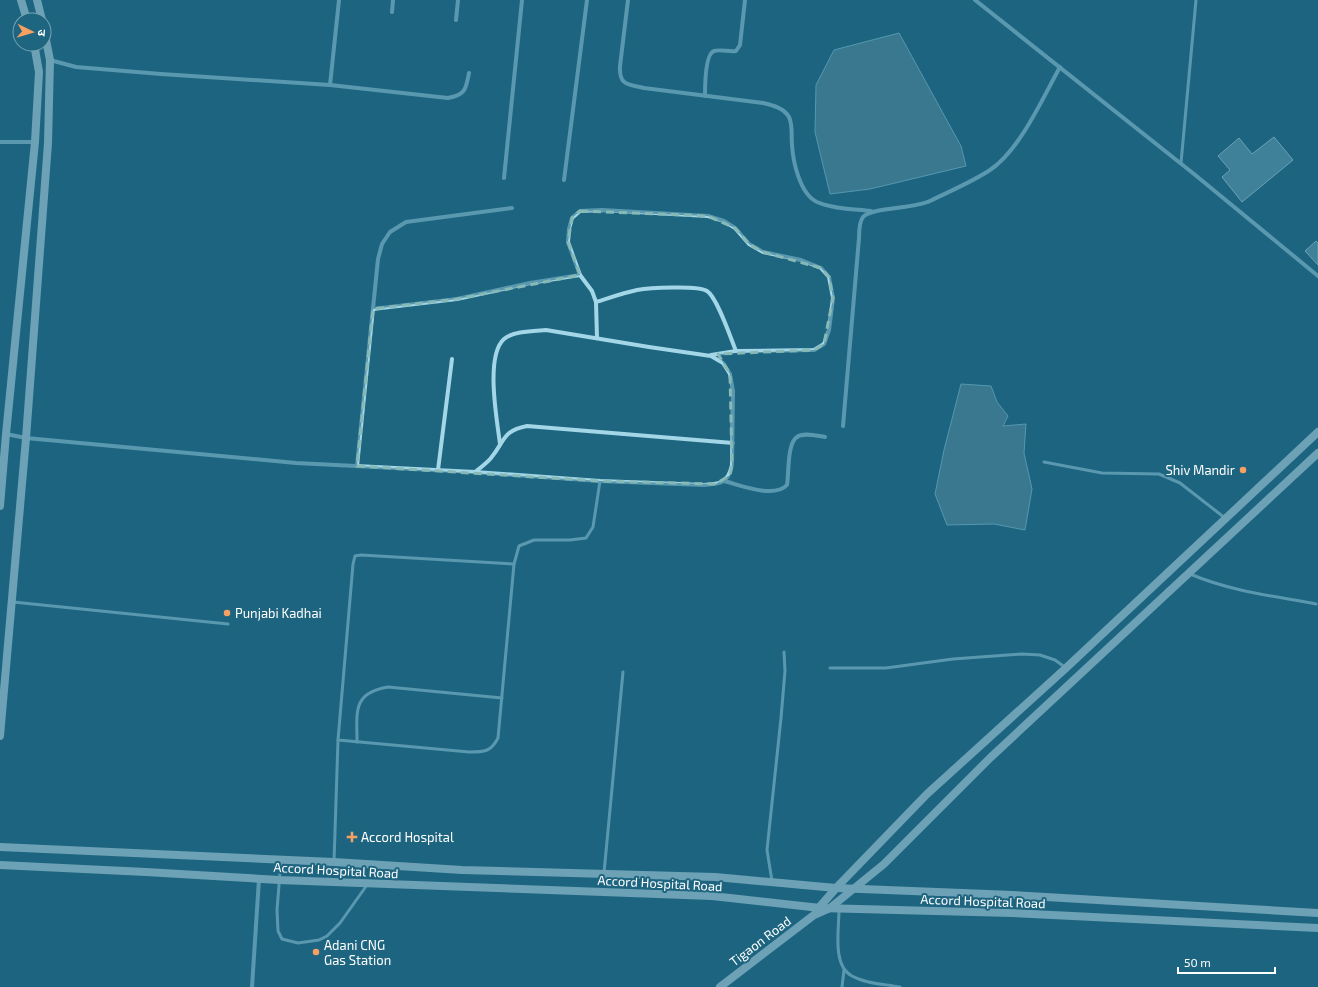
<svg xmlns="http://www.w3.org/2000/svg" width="1318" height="987" font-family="'Exo 2','Noto Sans Devanagari',sans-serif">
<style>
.water{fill:#5d91a3;stroke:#96d6ea}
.building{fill:#69a4b8;stroke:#c7eaf6}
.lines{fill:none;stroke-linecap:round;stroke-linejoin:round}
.lane{stroke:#a3d7e8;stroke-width:3}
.street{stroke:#a3d7e8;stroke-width:4}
.secondary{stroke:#ceebf6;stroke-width:8}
.marked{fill:none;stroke:#87bab6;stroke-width:3;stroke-dasharray:8 5;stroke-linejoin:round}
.poi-dot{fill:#f7a062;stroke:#1e6580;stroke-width:1.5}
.labels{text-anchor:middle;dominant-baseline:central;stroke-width:4;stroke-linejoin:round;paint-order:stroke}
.poi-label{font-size:13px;fill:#fff;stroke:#1e6580;text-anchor:start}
.street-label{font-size:13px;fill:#fff;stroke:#1e6580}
</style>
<rect width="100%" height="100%" fill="#1e6580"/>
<g class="water">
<path d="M 899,33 L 961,146 L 966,166 L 870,189 L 830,194 L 815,132 L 816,85 L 834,50 Z"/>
<path d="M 961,384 L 991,386 L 997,402 L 1008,416 L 1003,426 L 1026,424 L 1024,453 L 1032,489 L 1025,530 L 994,524 L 947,525 L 935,494 L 944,450 Z"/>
</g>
<g class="building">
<path d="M 1274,137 L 1293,160 L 1242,202 L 1222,177 L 1230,170 L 1218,156 L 1239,138 L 1252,154 Z"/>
<path d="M 1316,241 L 1318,243 L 1318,265 L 1305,251 Z"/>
</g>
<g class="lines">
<g class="lane">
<path d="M 1181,163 L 1196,0"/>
<path d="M 1044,462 L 1102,473 L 1159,474 L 1180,483 L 1225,518"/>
<path d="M 1190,574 C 1230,591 1273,596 1316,604"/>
<path d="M 13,602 L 228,624"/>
<path d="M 830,668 L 886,668 L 953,659 L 1022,654 L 1040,655 L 1055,660 L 1066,668"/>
<path d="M 338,740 L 469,752 C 484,752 491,752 498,738 L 514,564 L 519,546 L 534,540 L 570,540 L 586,538 L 593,527 L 600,481"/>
<path d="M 357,742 C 357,712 352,693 388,687 L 502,698"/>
<path d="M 281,860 L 277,910 L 278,931 L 282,939 L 298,943 L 319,940 L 327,936 L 340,923 L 367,885"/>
<path d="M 334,862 L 338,740 L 353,564 L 355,556 L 361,555 L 514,564"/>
<path d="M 604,873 L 623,672"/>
<path d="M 772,881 L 767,850 L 781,718 L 785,671 L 784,652"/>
<path d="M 839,910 C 839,929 832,966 852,976 C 866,984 885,984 900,987"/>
<path d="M 842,987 L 844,970"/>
</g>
<g class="street">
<path d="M 628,0 L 620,66 C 619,86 628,84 644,88 L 763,103 C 772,105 784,108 789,117 C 793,125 791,136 792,145 C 793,162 800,194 817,202 C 833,209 854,209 871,211"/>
<path d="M 975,0 L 1194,174 L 1318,276"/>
<path d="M 392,12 L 393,0"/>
<path d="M 456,20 L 458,0"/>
<path d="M 50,60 L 76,67 L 161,74 L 330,85 L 448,98 C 466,95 466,88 469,73"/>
<path d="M 330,85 L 339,0"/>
<path d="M 705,96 C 705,87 705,54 714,51 C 720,49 729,52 736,51 L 740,45 L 745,0"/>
<path d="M 0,142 L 35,142"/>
<path d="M 504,178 L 522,0"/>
<path d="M 564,180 L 587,0"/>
<path d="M 596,302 C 609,298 623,293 637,290 C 648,288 698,285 707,291 C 717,297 731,339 736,351"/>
<path d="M 373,309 L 457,299 L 530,283 L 580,275"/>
<path d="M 597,338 L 596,302 L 592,291 L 580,275 L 568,242 L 569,229 L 572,218 L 580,211 L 602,210 L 708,216 L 724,221 L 735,228 L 749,244 L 763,252 L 801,260 L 821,268 L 829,277 L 833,298 L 829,330 L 824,344 L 814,350 L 736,351 L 711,355"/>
<path d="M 843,426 L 859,238 C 859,232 859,222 863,217 C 872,207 914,209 930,201 C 950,191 972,182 990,170 C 1020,150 1042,99 1060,67"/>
<path d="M 6,434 L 26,438 L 296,463 L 475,472 C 480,468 487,463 491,458 C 505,441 502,431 527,426 L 733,443"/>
<path d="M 357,466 L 378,259 L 382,244 L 390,232 L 406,222 L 512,208"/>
<path d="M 438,470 L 452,359"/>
<path d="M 475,472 L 600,481 L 704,485 C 721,484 728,483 732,465 L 733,391 L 730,374 L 723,363 L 711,356 L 649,347 L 546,330 C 534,331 513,331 504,339 C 485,356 497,420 500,444"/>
<path d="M 724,481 C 740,485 774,499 787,485 C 789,474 787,443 797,437 C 804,432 817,436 825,437"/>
<path d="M 252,987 L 259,879"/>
</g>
<g class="secondary">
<path d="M 21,0 L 27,20"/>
<path d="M 37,0 L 42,20"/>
<path d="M 0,506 L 6,434 L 35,142 L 39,72 L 34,44"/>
<path d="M 0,736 L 26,438 L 48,143 L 50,60 L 44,30"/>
<path d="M 0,847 L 334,862 L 462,870 L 715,877 L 836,888 L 1013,895 L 1318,913"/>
<path d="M 0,865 L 146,872 L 279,880 L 712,896 L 820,908 L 1012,913 L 1318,928"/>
<path d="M 816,911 L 837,887 L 927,794 L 1066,668 L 1318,432"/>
<path d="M 720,987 L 814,915 L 830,908 L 884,864 L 990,758 L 1318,453"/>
</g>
</g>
<path d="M0 0H1318V987H0ZM 580,211 L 708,216 L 735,228 L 749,244 L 763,252 L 821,268 L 829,277 L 833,298 L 824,344 L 814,350 L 718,354 L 730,374 L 732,465 L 730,475 L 716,484 L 600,481 L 357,466 L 373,309 L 457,299 L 580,275 L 568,242 L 572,218 Z" fill="#1e6580" fill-opacity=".55" fill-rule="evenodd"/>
<path class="marked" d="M 580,211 L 708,216 L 735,228 L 749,244 L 763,252 L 821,268 L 829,277 L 833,298 L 824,344 L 814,350 L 718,354 L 730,374 L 732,465 L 730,475 L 716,484 L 600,481 L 357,466 L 373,309 L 457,299 L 580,275 L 568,242 L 572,218 Z"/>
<g class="poi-dot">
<circle cx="1243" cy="470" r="4"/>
<circle cx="227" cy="613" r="4"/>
<path d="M350 831h4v4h4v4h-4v4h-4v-4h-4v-4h4z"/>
<circle cx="316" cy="952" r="4"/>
</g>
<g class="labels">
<g class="poi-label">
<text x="1235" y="470" text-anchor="end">Shiv Mandir</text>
<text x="235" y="613">Punjabi Kadhai</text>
<text x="361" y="837">Accord Hospital</text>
<text x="324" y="945">Adani CNG<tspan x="324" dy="15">Gas Station</tspan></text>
</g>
<g class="street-label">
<text transform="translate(336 870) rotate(3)">Accord Hospital Road</text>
<text transform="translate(660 883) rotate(3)">Accord Hospital Road</text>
<text transform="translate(983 901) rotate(2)">Accord Hospital Road</text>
<text transform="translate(760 941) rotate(-37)">Tigaon Road</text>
</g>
</g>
<g transform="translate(32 32) rotate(95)"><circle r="19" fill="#1e6580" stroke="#78a3b3"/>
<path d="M0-3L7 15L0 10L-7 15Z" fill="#f7a062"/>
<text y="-6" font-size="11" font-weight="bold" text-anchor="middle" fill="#ffffff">उ</text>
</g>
<path d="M1178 967v6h97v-6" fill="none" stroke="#ffffff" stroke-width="2"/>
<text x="1184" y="967" font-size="12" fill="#ffffff" stroke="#1e6580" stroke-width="3" paint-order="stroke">50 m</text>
</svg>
